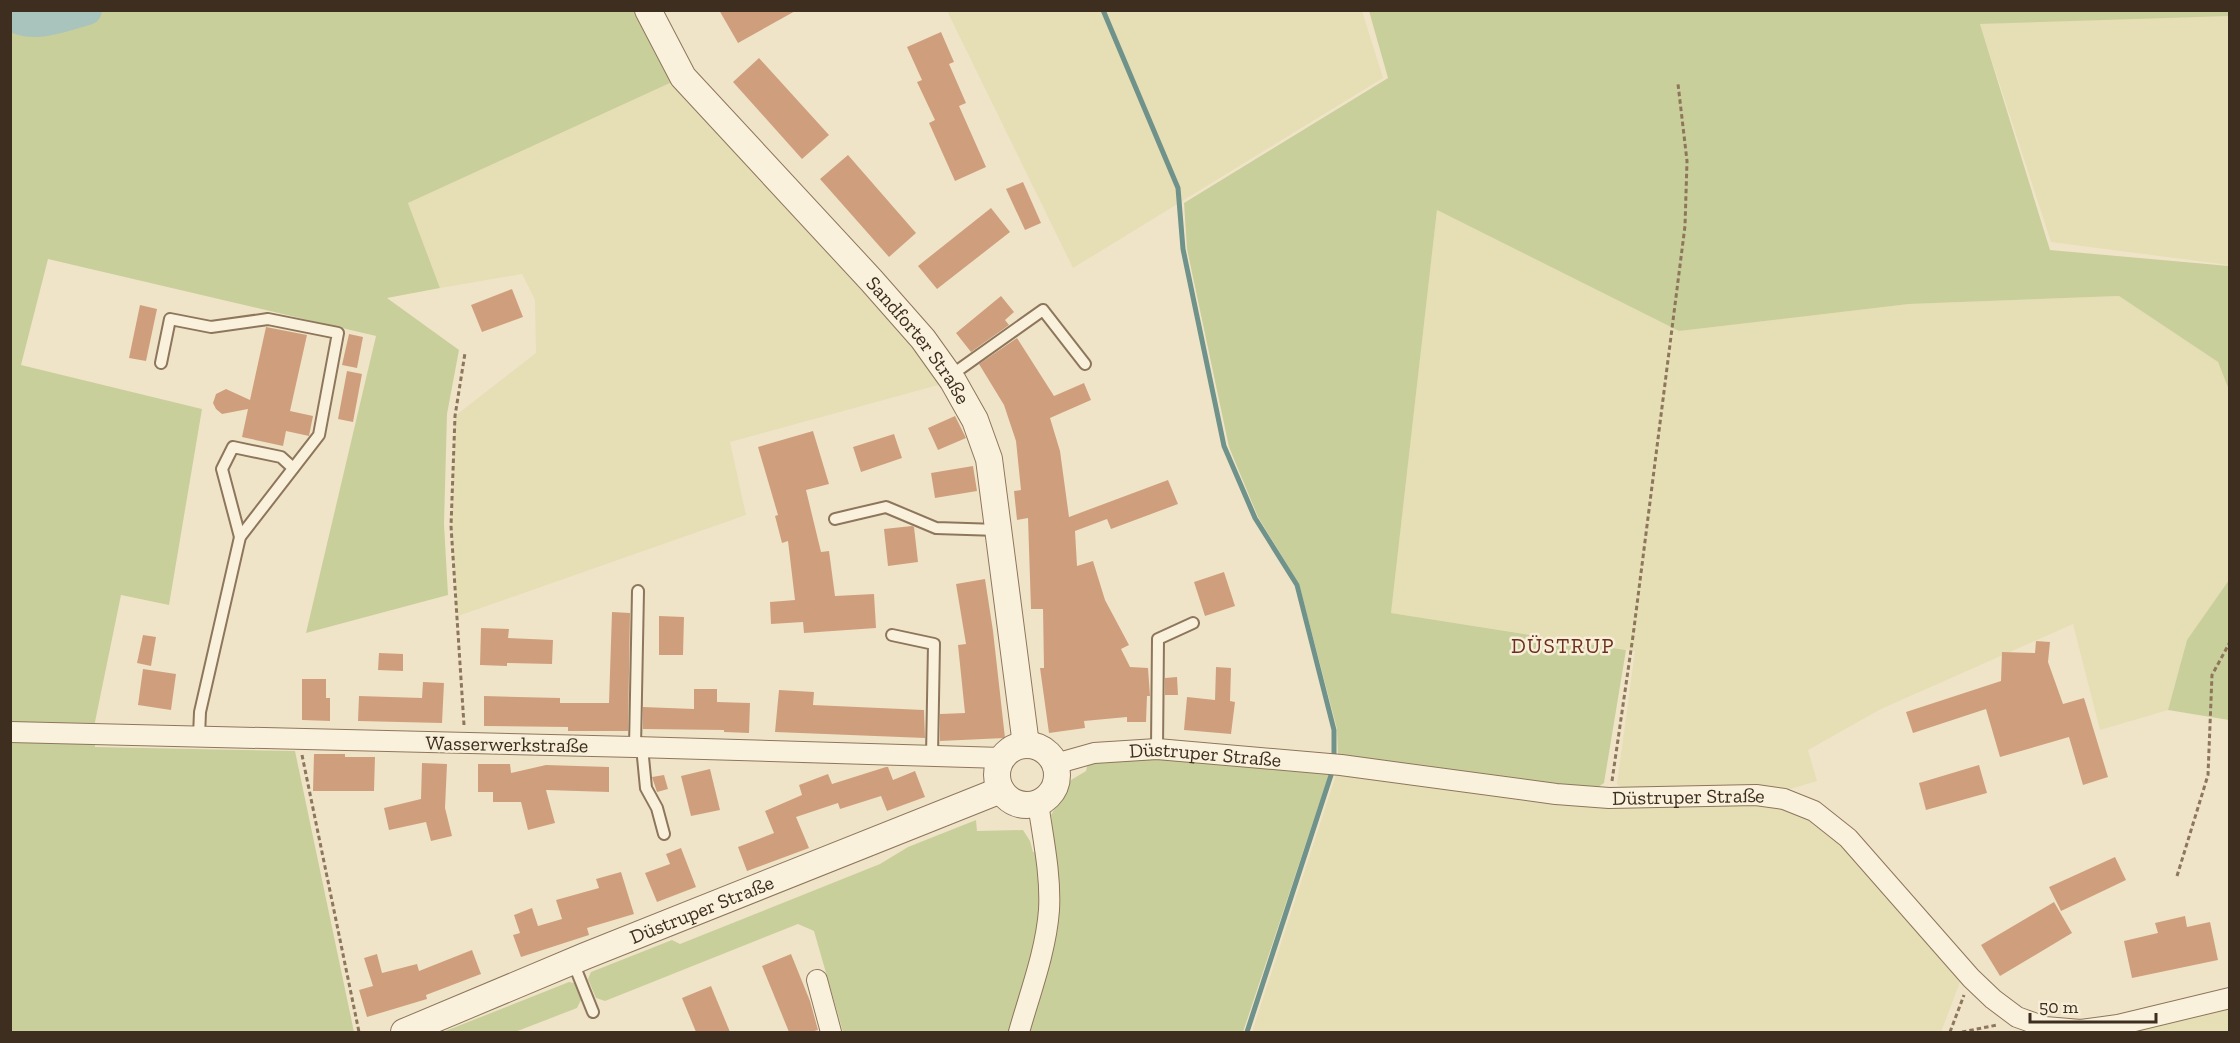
<svg xmlns="http://www.w3.org/2000/svg" width="2240" height="1043" font-family="'Zilla Slab',serif">
<style>
.farmland{fill:#e6deb5}
.green{fill:#c9cf9b}
.lines{fill:none;stroke-linecap:round;stroke-linejoin:round}
.stream{stroke:#6f938a;stroke-width:5}
.river{stroke:#a9c4bc;stroke-width:30}
.building{fill:#cf9f7d}
.service-casing{stroke:#8d765c;stroke-width:14}
.minor-casing{stroke:#8d765c;stroke-width:22}
.tertiary-casing{stroke:#8d765c;stroke-width:28}
.path{stroke:#8d765c;stroke-width:3;stroke-dasharray:4.5 3;stroke-linecap:butt}
.service{stroke:#faf1dc;stroke-width:10}
.minor{stroke:#faf1dc;stroke-width:20}
.tertiary{stroke:#faf1dc;stroke-width:26}
.labels{text-anchor:middle;dominant-baseline:central;stroke-width:5;stroke-linejoin:round;paint-order:stroke}
.street-label{font-size:20px;fill:#3d2e20;stroke:#f7eed8}
.neighbourhood-label{font-size:21px;letter-spacing:1.5px;fill:#6b2e1e;stroke:#f7eed8}
</style>
<rect width="100%" height="100%" fill="#f0e4c8"/>
<g class="farmland">
<path d="M 947,11 L 1362,11 L 1383,78 L 1073,268 Z"/>
<path d="M 2229,12 L 2229,265 L 2051,242 L 1980,24 Z"/>
<path d="M 683,77 L 953,381 L 730,442 L 746,515 L 458,616 L 451,526 L 455,416 L 536,353 L 535,300 L 522,274 L 440,288 L 408,203 Z"/>
<path d="M 1437,210 L 1679,331 L 1909,304 L 2119,296 L 2218,362 L 2229,390 L 2229,580 L 2187,640 L 2168,710 L 2100,730 L 2073,624 L 1881,709 L 1808,750 L 1817,781 L 1783,791 L 1624,789 L 1617,784 L 1635,651 L 1391,613 Z"/>
<path d="M 1336,775 L 1554,801 L 1753,803 L 1782,808 L 1809,820 L 1841,844 L 1960,982 L 1941,1032 L 1252,1032 Z"/>
<path d="M 2229,1007 L 2229,1032 L 2122,1032 Z"/>
</g>
<g class="green">
<path d="M 10,11 L 648,11 L 683,77 L 408,203 L 440,288 L 387,298 L 459,350 L 447,414 L 444,524 L 448,595 L 306,633 L 376,336 L 48,259 L 21,365 L 202,409 L 169,605 L 121,595 L 95,722 L 95,747 L 295,751 L 354,1032 L 11,1032 Z"/>
<path d="M 1369,11 L 2229,11 L 2229,16 L 1980,24 L 2050,250 L 2229,266 L 2229,390 L 2218,362 L 2119,296 L 1909,304 L 1679,331 L 1437,210 L 1391,613 L 1626,650 L 1604,783 L 1597,788 L 1557,785 L 1338,758 L 1337,729 L 1299,584 L 1258,517 L 1229,447 L 1187,249 L 1184,203 L 1388,78 Z"/>
<path d="M 2229,580 L 2229,720 L 2168,710 L 2187,640 Z"/>
<path d="M 1158,757 L 1329,774 L 1243,1032 L 843,1032 L 814,931 L 798,924 L 605,1001 L 596,998 L 588,979 L 591,972 L 672,940 L 680,944 L 880,864 L 908,847 L 976,820 L 977,831 L 1023,830 L 1030,841 L 1033,852 L 1056,857 L 1051,815 L 1071,780 L 1086,771 L 1088,762 Z"/>
<path d="M 569,982 L 574,983 L 581,1000 L 577,1008 L 515,1032 L 443,1032 Z"/>
</g>
<g class="lines">
<g class="stream">
<path d="M 1103,10 L 1178,188 L 1183,249 L 1224,446 L 1255,518 L 1297,585 L 1334,730 L 1334,760"/>
<path d="M 1247,1032 L 1333,769"/>
</g>
<path class="river" d="M 10,15 C 32,30 63,17 87,10"/>
</g>
<g class="building">
<path d="M 719,10 L 797,10 L 738,43 Z"/>
<path d="M 941,32 L 954,62 L 949,64 L 966,103 L 959,106 L 986,167 L 955,181 L 929,123 L 935,120 L 917,82 L 922,80 L 907,47 Z"/>
<path d="M 759,58 L 829,135 L 802,159 L 733,82 Z"/>
<path d="M 848,155 L 916,233 L 889,257 L 820,179 Z"/>
<path d="M 1023,182 L 1041,223 L 1025,230 L 1006,189 Z"/>
<path d="M 991,208 L 1010,232 L 937,289 L 918,266 Z"/>
<path d="M 512,289 L 523,317 L 482,332 L 471,305 Z"/>
<path d="M 1001,296 L 1014,312 L 1005,320 L 1009,325 L 971,352 L 956,333 Z"/>
<path d="M 140,305 L 157,309 L 146,361 L 129,358 Z"/>
<path d="M 266,327 L 307,335 L 290,411 L 313,416 L 309,436 L 286,431 L 283,446 L 242,437 L 248,409 L 222,414 L 216,409 L 213,403 L 216,394 L 226,389 L 250,400 Z"/>
<path d="M 349,334 L 363,337 L 357,368 L 342,365 Z"/>
<path d="M 1017,338 L 1054,396 L 1084,383 L 1091,400 L 1050,418 L 1060,451 L 1069,517 L 1168,480 L 1178,504 L 1111,529 L 1107,519 L 1075,531 L 1077,566 L 1093,561 L 1105,600 L 1129,645 L 1121,649 L 1130,667 L 1148,668 L 1150,696 L 1147,696 L 1146,722 L 1127,722 L 1127,717 L 1084,721 L 1085,728 L 1049,733 L 1040,668 L 1044,668 L 1043,609 L 1031,609 L 1028,518 L 1017,520 L 1014,491 L 1021,490 L 1016,441 L 1004,405 L 979,364 Z"/>
<path d="M 347,371 L 362,374 L 353,422 L 338,419 Z"/>
<path d="M 955,416 L 966,438 L 938,450 L 928,428 Z"/>
<path d="M 813,431 L 829,484 L 806,490 L 821,552 L 829,551 L 835,596 L 874,594 L 876,628 L 804,633 L 803,622 L 771,624 L 770,602 L 795,600 L 788,541 L 782,543 L 775,516 L 778,515 L 758,447 Z"/>
<path d="M 894,434 L 902,458 L 861,472 L 853,447 Z"/>
<path d="M 973,466 L 977,491 L 935,498 L 931,473 Z"/>
<path d="M 912,526 L 914,527 L 918,562 L 888,566 L 884,529 Z"/>
<path d="M 1224,572 L 1235,606 L 1205,616 L 1194,582 Z"/>
<path d="M 985,579 L 993,631 L 1005,738 L 940,741 L 940,714 L 965,713 L 958,645 L 966,644 L 956,584 Z"/>
<path d="M 612,612 L 630,613 L 628,731 L 568,731 L 568,727 L 484,726 L 484,696 L 560,698 L 560,703 L 609,703 Z"/>
<path d="M 659,616 L 684,617 L 683,655 L 659,655 Z"/>
<path d="M 481,628 L 509,629 L 508,638 L 553,640 L 552,664 L 507,663 L 507,666 L 480,665 Z"/>
<path d="M 143,635 L 156,637 L 151,666 L 137,663 Z"/>
<path d="M 2036,641 L 2050,642 L 2048,662 L 2063,704 L 2084,698 L 2108,777 L 2083,785 L 2069,737 L 2000,757 L 1986,709 L 1913,733 L 1906,712 L 2001,681 L 2002,652 L 2035,653 Z"/>
<path d="M 379,653 L 403,654 L 403,671 L 378,670 Z"/>
<path d="M 1216,667 L 1231,668 L 1230,701 L 1235,702 L 1231,734 L 1184,730 L 1187,697 L 1215,700 Z"/>
<path d="M 143,669 L 176,674 L 171,710 L 138,705 Z"/>
<path d="M 1177,677 L 1178,695 L 1165,695 L 1165,678 Z"/>
<path d="M 302,679 L 326,679 L 326,698 L 330,698 L 330,721 L 302,720 Z"/>
<path d="M 423,682 L 444,683 L 442,723 L 358,721 L 359,696 L 422,698 Z"/>
<path d="M 694,689 L 717,689 L 717,702 L 750,703 L 749,733 L 724,732 L 724,730 L 643,729 L 643,707 L 694,709 Z"/>
<path d="M 779,690 L 814,692 L 813,705 L 924,710 L 925,738 L 775,732 Z"/>
<path d="M 314,754 L 345,754 L 345,757 L 375,757 L 374,791 L 313,791 Z"/>
<path d="M 422,763 L 447,764 L 445,808 L 452,836 L 431,841 L 426,822 L 389,830 L 384,808 L 421,799 Z"/>
<path d="M 478,764 L 510,764 L 511,773 L 546,765 L 609,767 L 609,792 L 546,790 L 555,823 L 528,830 L 521,802 L 493,802 L 493,792 L 478,792 Z"/>
<path d="M 1979,765 L 1987,793 L 1926,810 L 1919,783 Z"/>
<path d="M 886,767 L 888,767 L 893,780 L 915,771 L 925,797 L 887,811 L 881,796 L 840,809 L 838,803 L 796,817 L 809,848 L 747,871 L 738,847 L 774,833 L 765,811 L 802,795 L 799,785 L 828,774 L 832,784 Z"/>
<path d="M 710,769 L 720,810 L 691,816 L 681,776 Z"/>
<path d="M 664,775 L 668,789 L 657,792 L 652,777 Z"/>
<path d="M 681,848 L 696,887 L 657,902 L 645,873 L 670,864 L 666,854 Z"/>
<path d="M 2115,857 L 2126,880 L 2061,911 L 2049,887 Z"/>
<path d="M 621,872 L 634,914 L 587,928 L 589,935 L 521,957 L 513,935 L 520,933 L 514,915 L 532,908 L 538,926 L 562,919 L 556,900 L 599,888 L 596,879 Z"/>
<path d="M 2054,902 L 2072,933 L 2000,976 L 1981,945 Z"/>
<path d="M 2185,916 L 2187,927 L 2210,922 L 2218,960 L 2132,978 L 2124,941 L 2158,933 L 2155,923 Z"/>
<path d="M 472,950 L 481,974 L 426,995 L 427,999 L 367,1017 L 359,990 L 373,986 L 364,958 L 377,954 L 382,973 L 417,964 L 419,971 Z"/>
<path d="M 791,954 L 810,1001 L 818,1030 L 811,1032 L 789,1032 L 762,966 Z"/>
<path d="M 711,986 L 730,1032 L 696,1032 L 682,998 Z"/>
</g>
<g class="lines">
<g class="service-casing">
<g id="service">
<path d="M 161,363 L 170,319 L 211,327 L 268,319 L 338,333 L 319,435 L 240,537 L 200,712 L 199,736"/>
<path d="M 950,376 L 1043,310 L 1085,364"/>
<path d="M 835,519 L 886,507 L 936,528 L 998,530"/>
<path d="M 240,537 L 222,469 L 233,447 L 281,457 L 293,468"/>
<path d="M 892,635 L 934,644 L 932,756"/>
<path d="M 635,747 L 638,591"/>
<path d="M 642,747 L 646,788 L 657,808 L 664,834"/>
<path d="M 1157,749 L 1158,639 L 1193,623"/>
<path d="M 573,962 L 593,1012"/>
</g>
</g>
<g class="minor-casing">
<g id="minor">
<path d="M 10,732 L 635,747 L 1002,758"/>
<path id="s1" d="M 1055,764 L 1094,753 L 1157,749 L 1341,765 L 1556,794 L 1609,798 L 1756,795 L 1784,799 L 1814,811 L 1848,838 L 1971,978 L 1993,999 L 2017,1017 L 2045,1027 L 2081,1030 L 2118,1025 L 2230,998"/>
<path d="M 817,980 L 831,1032"/>
<path d="M 1019,1032 C 1030,993 1046,951 1049,910 C 1051,875 1043,838 1038,803"/>
</g>
</g>
<g class="tertiary-casing">
<g id="tertiary">
<path id="s2" d="M 648,10 L 683,77 L 871,280 L 923,339 L 953,381 L 975,420 L 989,459 L 1026,745"/>
<circle cx="1027" cy="775" r="30"/>
<path id="s3" d="M 404,1032 L 585,956 L 1001,790"/>
</g>
</g>
<g class="path">
<path d="M 464,725 L 451,526 L 455,416 L 465,353"/>
<path d="M 302,755 L 359,1032"/>
<path d="M 1612,781 L 1633,636 L 1685,226 L 1687,161 L 1678,84"/>
<path d="M 2177,876 L 2208,775 L 2212,675 L 2230,642"/>
<path d="M 1950,1032 L 1964,995"/>
<path d="M 1962,1032 L 1997,1025"/>
</g>
<use href="#service" class="service"/>
<use href="#minor" class="minor"/>
<use href="#tertiary" class="tertiary"/>
</g>
<g class="labels">
<g class="street-label">
<text stroke="none"><textPath href="#s2" startOffset="429">Sandforter Straße</textPath></text>
<text transform="translate(507 744) rotate(1)">Wasserwerkstraße</text>
<text stroke="none"><textPath href="#s1" startOffset="152">Düstruper Straße</textPath></text>
<text stroke="none"><textPath href="#s1" startOffset="638">Düstruper Straße</textPath></text>
<text stroke="none"><textPath href="#s3" startOffset="322">Düstruper Straße</textPath></text>
</g>
<g class="neighbourhood-label">
<text x="1563" y="645">DÜSTRUP</text>
</g>
</g>
<rect width="2240" height="1043" fill="none" stroke="#3d2e20" stroke-width="24"/>
<path d="M2030 1013v9h126v-9" fill="none" stroke="#3d2e20" stroke-width="3"/>
<text x="2039" y="1013" font-size="18" fill="#3d2e20" stroke="#f7eed8" stroke-width="4.5" paint-order="stroke">50 m</text>
</svg>
